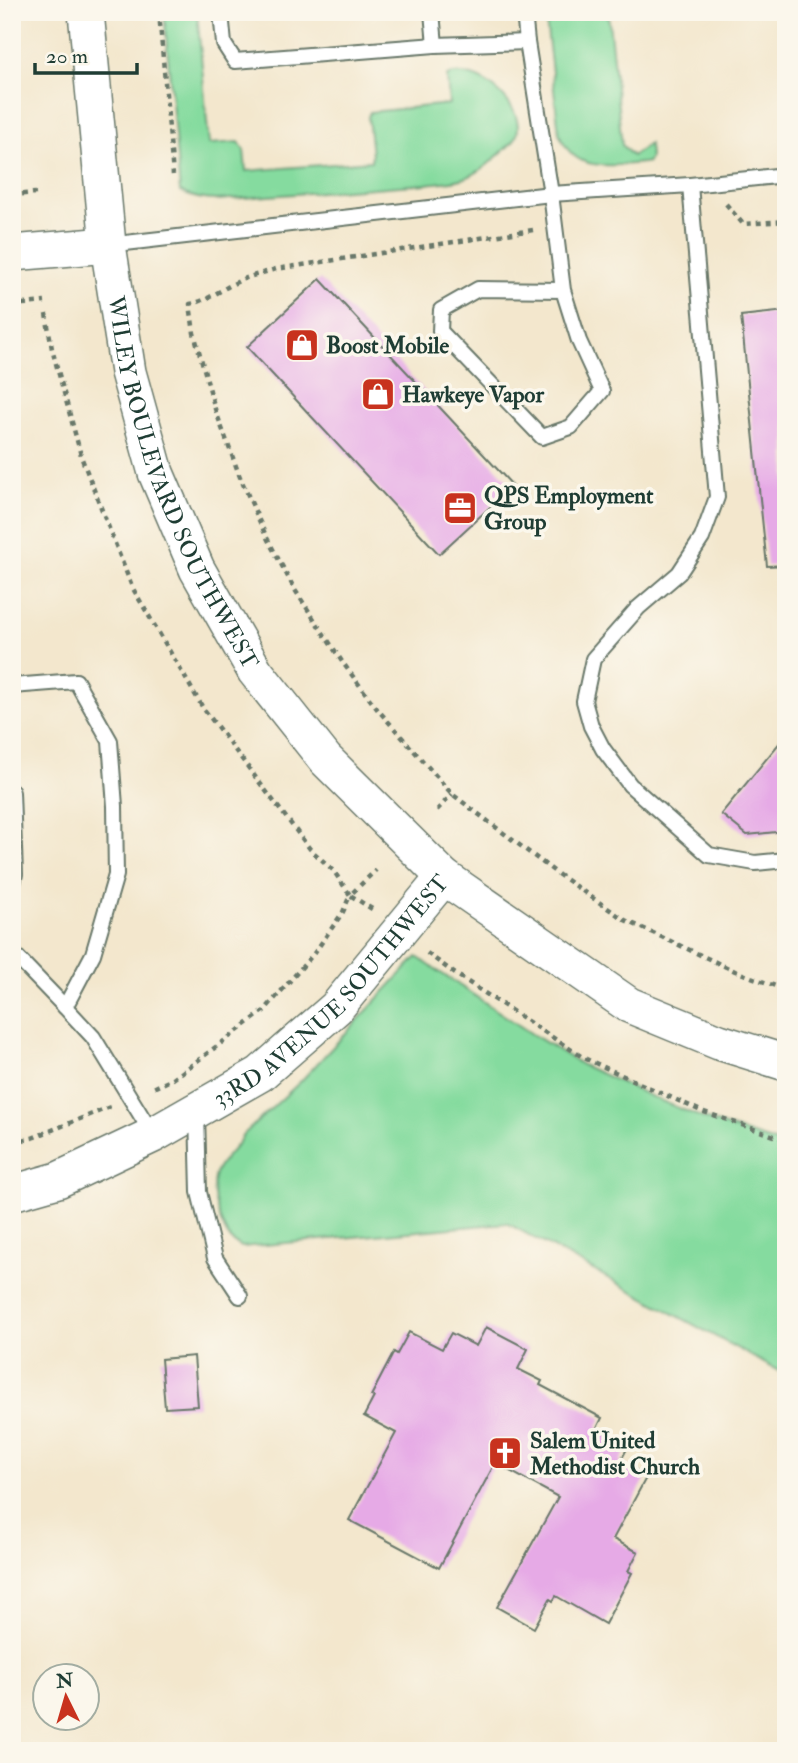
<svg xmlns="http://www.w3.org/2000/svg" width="798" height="1763" font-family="'IM FELL Double Pica',serif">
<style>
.green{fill:#85db9f;stroke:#528c6a;stroke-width:2}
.building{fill:#e6aae6}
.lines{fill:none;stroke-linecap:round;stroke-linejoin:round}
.service-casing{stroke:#69786a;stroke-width:18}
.tertiary-casing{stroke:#69786a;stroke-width:38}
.path{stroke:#69786a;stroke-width:4.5;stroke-dasharray:5 5;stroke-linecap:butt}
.service{stroke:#fff;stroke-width:14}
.tertiary{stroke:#fff;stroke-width:35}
.labels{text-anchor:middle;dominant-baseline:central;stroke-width:7;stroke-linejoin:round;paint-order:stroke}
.poi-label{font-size:23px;font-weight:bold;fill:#1f3d34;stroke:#fbf7ec;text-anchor:start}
.street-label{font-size:23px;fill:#1f3d34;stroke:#fbf7ec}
</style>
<rect width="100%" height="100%" fill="#fbf7ec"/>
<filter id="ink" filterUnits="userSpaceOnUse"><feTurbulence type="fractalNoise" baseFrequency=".0143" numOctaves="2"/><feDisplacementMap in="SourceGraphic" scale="14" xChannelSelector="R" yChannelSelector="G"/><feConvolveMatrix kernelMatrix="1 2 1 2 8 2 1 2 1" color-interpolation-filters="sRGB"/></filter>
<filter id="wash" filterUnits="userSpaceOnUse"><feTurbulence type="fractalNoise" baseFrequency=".00686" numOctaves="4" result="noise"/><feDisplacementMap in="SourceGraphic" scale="28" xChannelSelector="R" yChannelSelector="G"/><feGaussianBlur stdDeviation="1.57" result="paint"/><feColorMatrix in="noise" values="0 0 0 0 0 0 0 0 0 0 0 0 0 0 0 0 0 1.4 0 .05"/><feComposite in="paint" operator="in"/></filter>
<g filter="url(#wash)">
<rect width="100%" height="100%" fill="#f3e7cd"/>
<g class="green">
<path d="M 164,12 L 197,12 L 209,144 L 239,142 L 244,150 L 246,171 L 371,161 L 372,155 L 368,117 L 370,112 L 449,104 L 447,76 C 477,63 533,110 514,141 C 499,154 484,171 465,178 C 453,182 439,182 426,184 L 217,200 C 204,200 191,197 180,192 Z"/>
<path d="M 545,12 L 608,12 L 622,145 L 632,156 L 649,144 L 650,157 L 648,162 C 639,164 629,164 619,165 C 589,167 570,162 559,133 Z"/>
<path d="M 417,957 L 532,1034 L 582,1065 L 659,1100 L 713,1122 L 786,1146 L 786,1375 L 507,1223 L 242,1247 C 239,1245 235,1244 233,1242 C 220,1230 207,1185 217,1170 C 224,1157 235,1150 243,1135 L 300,1082 Z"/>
</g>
<g id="blocks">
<g class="building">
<path d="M 320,279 L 513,486 L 439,554 L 247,347 Z"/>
<path d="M 786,311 L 786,565 L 767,566 L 741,316 Z"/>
<path d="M 786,735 L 786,831 L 747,835 L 721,814 Z"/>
<path d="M 486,1327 L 528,1349 L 518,1369 L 542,1381 L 540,1385 L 602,1418 L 597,1428 L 629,1445 L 620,1462 L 647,1476 L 613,1539 L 638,1552 L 628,1571 L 632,1573 L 605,1624 L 556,1596 L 553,1601 L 550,1599 L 534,1628 L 497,1607 L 558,1497 L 495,1463 L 439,1568 L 349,1520 L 396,1433 L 364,1416 L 374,1397 L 371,1396 L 394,1352 L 397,1354 L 409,1332 L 442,1349 L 451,1333 L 476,1346 Z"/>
<path d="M 194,1356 L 198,1406 L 165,1408 L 161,1359 Z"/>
</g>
</g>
</g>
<g filter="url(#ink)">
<use href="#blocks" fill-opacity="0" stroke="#69786a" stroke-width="2"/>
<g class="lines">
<g class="service-casing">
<g id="service">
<path d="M 221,12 L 224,44 L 235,61 L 435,45 L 527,42"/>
<path d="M 432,12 L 435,45"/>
<path d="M 524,12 L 527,42 L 551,194 L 563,290 L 478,289 L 441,310 L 440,331 L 542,437 L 571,427 L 602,391 L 579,341 L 563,290"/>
<path d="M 690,185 L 717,497 L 702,538 L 679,573 L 638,608 L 593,659 L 584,701 L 591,726 L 603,749 L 630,785 L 709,855 L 755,863 L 786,860"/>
<path d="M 108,245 L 551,194 L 690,185 L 786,175"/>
<path d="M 12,686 L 76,681 L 110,741 L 115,806 L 116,875 L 93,954 L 65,1007 L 93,1037 L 153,1135"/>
<path d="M 12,792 L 15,874 L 12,889"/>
<path d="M 12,952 L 65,1007"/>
<path d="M 197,1112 L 199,1192 L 215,1258 L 240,1296"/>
</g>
</g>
<g class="tertiary-casing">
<g id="tertiary">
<path id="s1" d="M 86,12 L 108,245 L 128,372 L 156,473 L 197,569 L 255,671 L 325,759 L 444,877 L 629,1005 L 719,1042 L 786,1063"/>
<path d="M 12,253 L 108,245"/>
<path id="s2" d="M 12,1193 L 58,1180 L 153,1135 L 260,1074 L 336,1008 L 444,877"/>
</g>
</g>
<g class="path">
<path d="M 159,12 L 173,175"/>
<path d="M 12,129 L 17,194"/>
<path d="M 12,195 L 36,193"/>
<path d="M 726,204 L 743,224 L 786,221"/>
<path d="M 533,230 L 276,269 C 263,273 249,276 237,282 C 221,289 208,301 190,304 L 194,333 L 215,409 L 240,477 L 266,536 L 295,590 L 343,663 L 378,710 L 452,794 L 559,875 L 625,920 L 735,971 L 786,990"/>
<path d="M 12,305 L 45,302"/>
<path d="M 46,314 L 52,349 L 82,459 L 132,587 L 203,708 L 310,849 L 333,870 L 350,895 L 343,912 L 315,952 L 264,1011 L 173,1079 L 153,1088"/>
<path d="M 437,810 L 452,794"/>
<path d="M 372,909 L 350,895 L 376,870"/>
<path d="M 427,953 L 454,973 L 584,1058 L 701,1111 L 786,1140"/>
<path d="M 12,1142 L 32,1138 L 110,1107"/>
</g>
<use href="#service" class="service"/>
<use href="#tertiary" class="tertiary"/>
</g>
</g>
<defs>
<g id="shop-square" transform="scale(1.75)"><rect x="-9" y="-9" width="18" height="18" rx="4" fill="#c8321e" stroke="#fbf7ec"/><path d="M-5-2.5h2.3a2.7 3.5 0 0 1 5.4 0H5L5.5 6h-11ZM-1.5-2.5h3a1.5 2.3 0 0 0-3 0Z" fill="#fff"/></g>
<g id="office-square" transform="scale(1.75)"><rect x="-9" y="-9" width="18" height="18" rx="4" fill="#c8321e" stroke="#fbf7ec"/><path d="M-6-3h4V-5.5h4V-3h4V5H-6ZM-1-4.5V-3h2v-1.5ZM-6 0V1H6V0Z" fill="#fff"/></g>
<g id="church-square" transform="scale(1.75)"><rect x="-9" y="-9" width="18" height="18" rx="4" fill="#c8321e" stroke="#fbf7ec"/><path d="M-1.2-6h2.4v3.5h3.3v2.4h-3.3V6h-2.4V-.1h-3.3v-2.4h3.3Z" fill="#fff"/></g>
</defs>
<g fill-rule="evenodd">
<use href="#shop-square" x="302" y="345"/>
<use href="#shop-square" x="378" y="394"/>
<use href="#office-square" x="460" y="508"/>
<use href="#church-square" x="505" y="1453"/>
</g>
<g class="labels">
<g class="poi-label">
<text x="326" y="345">Boost Mobile</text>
<text x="402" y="394">Hawkeye Vapor</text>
<text x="484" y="495">QPS Employment<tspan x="484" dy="26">Group</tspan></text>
<text x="530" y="1440">Salem United<tspan x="530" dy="26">Methodist Church</tspan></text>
</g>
<g class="street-label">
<text stroke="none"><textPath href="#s1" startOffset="485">WILEY BOULEVARD SOUTHWEST</textPath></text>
<text stroke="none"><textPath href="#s2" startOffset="385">33RD AVENUE SOUTHWEST</textPath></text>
</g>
</g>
<rect width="798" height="1763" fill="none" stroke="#fbf7ec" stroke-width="42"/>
<g transform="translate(66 1697) rotate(355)"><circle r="33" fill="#fbf7ec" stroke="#a3ada2" stroke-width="2"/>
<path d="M0-5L12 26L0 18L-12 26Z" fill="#c8321e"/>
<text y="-10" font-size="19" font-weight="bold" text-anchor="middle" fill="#1f3d34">N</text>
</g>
<path d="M35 63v10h102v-10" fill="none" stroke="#1f3d34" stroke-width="3.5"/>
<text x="46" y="63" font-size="21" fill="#1f3d34" stroke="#fbf7ec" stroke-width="5" paint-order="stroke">20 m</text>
</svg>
